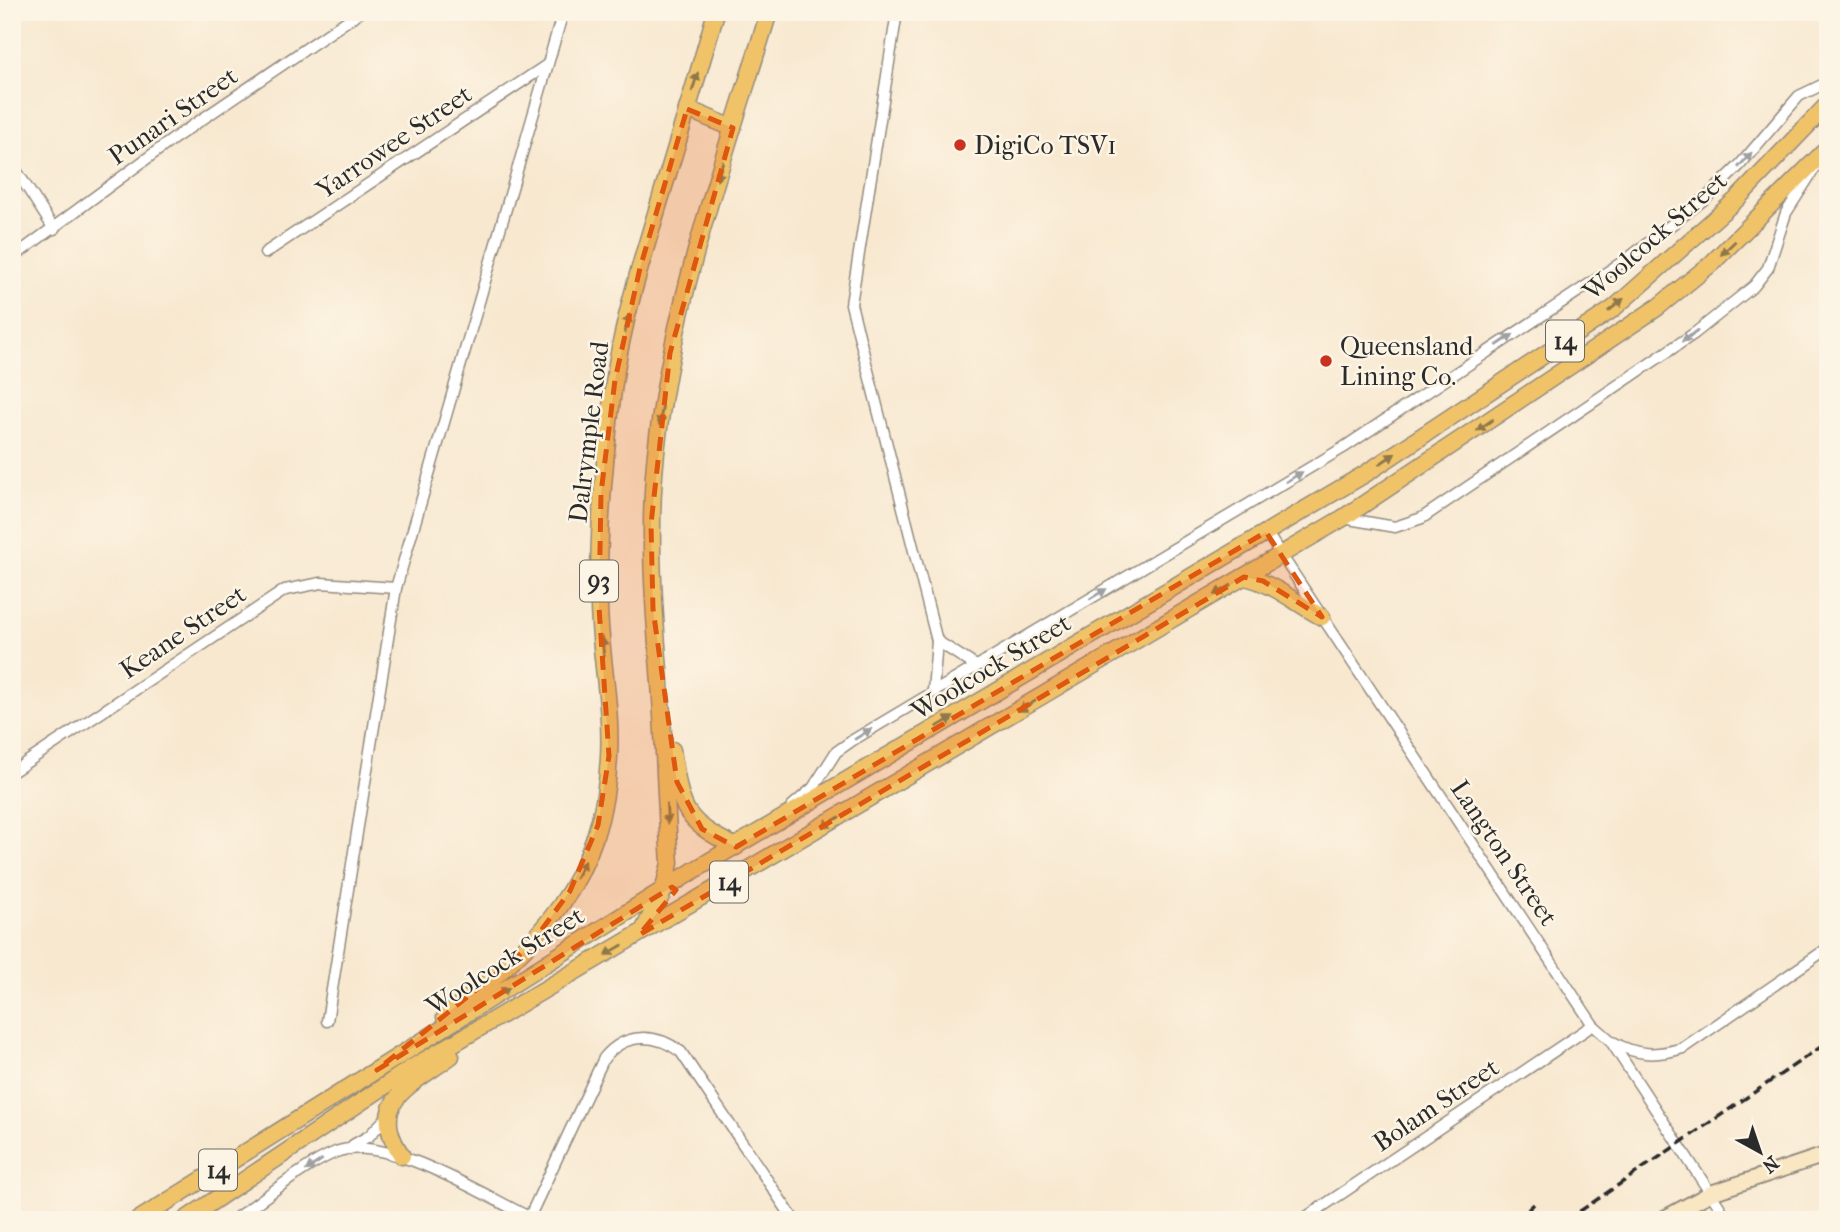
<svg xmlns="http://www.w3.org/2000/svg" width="1840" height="1232" font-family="'IM FELL French Canon',serif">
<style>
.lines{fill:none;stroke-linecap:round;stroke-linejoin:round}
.minor-casing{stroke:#928a7e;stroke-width:13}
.secondary-casing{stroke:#928a7e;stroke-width:18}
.primary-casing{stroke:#928a7e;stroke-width:19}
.minor{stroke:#fff;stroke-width:10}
.secondary{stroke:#f9e7c3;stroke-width:14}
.primary{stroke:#f1c369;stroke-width:16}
.rail{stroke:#2b2b2b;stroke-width:3.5;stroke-dasharray:10 5;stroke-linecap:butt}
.oneway{fill:#8e774a}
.oneway2{fill:#a0a0a0}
.marked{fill:#df570e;fill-opacity:0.2;stroke:#df570e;stroke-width:5;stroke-dasharray:14 9;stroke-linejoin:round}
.poi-dot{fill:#c8321e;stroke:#fcf5e5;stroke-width:2.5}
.labels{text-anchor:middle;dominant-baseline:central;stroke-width:5;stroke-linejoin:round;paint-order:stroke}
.shield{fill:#fcf5e5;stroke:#6a6863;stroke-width:2}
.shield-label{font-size:24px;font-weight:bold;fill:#2b2b2b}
.street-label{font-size:26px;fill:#2b2b2b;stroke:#fcf5e5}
.poi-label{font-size:26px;fill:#2b2b2b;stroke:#fcf5e5;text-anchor:start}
</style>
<rect width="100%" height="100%" fill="#fcf5e5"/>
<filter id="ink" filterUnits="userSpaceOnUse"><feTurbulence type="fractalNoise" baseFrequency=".0143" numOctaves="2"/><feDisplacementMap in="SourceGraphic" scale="14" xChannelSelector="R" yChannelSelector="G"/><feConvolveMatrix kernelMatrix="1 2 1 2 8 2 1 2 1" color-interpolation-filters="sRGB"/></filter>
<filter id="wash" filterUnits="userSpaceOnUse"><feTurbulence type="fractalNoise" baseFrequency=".00686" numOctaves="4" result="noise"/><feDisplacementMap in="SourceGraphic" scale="28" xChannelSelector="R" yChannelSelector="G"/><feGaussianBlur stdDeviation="1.57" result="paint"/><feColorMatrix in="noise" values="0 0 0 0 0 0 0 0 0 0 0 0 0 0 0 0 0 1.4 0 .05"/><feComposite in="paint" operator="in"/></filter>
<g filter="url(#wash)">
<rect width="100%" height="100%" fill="#f8e8d0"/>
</g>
<g filter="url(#ink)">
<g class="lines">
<g class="minor-casing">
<g id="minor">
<path d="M 897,12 L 851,304 L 937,641 L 933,691"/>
<path d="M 12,164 L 54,229"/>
<path d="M 265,253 L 547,65"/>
<path d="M 12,258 L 176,137 L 360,12"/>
<path d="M 1343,518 L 1395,527 L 1422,518 L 1695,333 L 1754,286 L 1768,268 L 1786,213 L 1816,166"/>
<path d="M 1266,532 L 1593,1025 L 1610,1040 L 1728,1220"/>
<path d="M 937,641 L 976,666"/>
<path d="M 12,772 L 285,590 L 321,583 L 396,588"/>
<path d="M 792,806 L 813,788 L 836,752 L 853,740 L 1343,448 L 1630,257 L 1707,197 L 1739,166 L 1799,96 L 1828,82"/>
<path d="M 327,1021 L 396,588 L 563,12"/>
<path d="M 1613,1042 C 1637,1056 1657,1056 1683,1048 L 1828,948"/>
<path d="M 353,1145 L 369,1136 L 387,1117"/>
<path d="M 233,1220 C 263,1200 304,1165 336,1152 C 385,1133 483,1195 529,1217"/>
<path d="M 528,1220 L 604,1058 C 625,1032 656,1033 681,1052 L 794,1220"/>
<path d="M 1302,1220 L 1593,1025"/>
</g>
</g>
<g class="secondary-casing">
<g id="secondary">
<path d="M 12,13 L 14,12"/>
<path d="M 1661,1220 L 1711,1193 L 1828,1154"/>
</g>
</g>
<g class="primary-casing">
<g id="primary">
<path d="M 687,109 L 733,128"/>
<path d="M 1244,577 C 1272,582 1297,604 1322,617"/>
<path d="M 672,750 C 682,809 680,819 736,847"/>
<path d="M 644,929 L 663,892 L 670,863 C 665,795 664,726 658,658 C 652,584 648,510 658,436 C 676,291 726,152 769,12"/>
<path d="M 445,1017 C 538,945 603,882 609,757 C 612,706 600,656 599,605 C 598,531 604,457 614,383 C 622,325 640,266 657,210 C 677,144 697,78 716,12"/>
<path d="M 402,1156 C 365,1102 412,1085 451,1056"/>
<path d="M 138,1220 L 693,871 L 1365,474 L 1613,309 L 1737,199 L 1828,104"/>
<path d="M 185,1220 L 410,1069 L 1343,518 L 1658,307 L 1712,263 L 1828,148"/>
</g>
</g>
<use href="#minor" class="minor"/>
<use href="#secondary" class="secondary"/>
<use href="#primary" class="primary"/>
<g class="rail">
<path d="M 1517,1220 L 1534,1204"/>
<path d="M 1567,1220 L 1828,1042"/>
</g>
</g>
<defs><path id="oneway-solid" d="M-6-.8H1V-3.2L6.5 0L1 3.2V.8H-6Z" transform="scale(1.75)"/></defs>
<g class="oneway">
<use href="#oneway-solid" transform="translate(695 82) rotate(-73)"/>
<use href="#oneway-solid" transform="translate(720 171) rotate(107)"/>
<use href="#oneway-solid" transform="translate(1728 248) rotate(136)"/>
<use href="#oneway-solid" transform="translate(1616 305) rotate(-39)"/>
<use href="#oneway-solid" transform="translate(627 324) rotate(-77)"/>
<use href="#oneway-solid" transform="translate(661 416) rotate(99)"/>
<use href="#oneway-solid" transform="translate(1485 425) rotate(145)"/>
<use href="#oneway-solid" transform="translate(1387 459) rotate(-34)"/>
<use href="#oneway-solid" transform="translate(1223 590) rotate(150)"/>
<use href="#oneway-solid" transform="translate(603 647) rotate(-95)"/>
<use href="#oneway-solid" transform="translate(1027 706) rotate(149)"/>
<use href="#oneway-solid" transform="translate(945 722) rotate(-31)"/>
<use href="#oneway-solid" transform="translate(667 814) rotate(87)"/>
<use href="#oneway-solid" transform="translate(831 822) rotate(149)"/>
<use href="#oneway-solid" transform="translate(580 870) rotate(-64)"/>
<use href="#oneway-solid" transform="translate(614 950) rotate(150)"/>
<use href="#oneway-solid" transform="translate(501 993) rotate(-32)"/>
</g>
<g class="oneway2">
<use href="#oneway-solid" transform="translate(1745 160) rotate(-48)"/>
<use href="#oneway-solid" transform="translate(1690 336) rotate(145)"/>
<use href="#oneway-solid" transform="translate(1505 340) rotate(-34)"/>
<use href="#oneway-solid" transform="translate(1294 477) rotate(-31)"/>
<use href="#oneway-solid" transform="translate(1098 594) rotate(-31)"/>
<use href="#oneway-solid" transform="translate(863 734) rotate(-32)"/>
<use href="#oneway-solid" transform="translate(314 1165) rotate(146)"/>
</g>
</g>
<path class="marked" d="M 687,109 L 733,128 L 670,353 L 651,524 L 653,609 L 677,782 L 702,829 L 736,847 L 1266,532 L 1322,617 L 1263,581 L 1244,577 L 639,935 L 676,890 L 672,887 L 377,1070 L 529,947 L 570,891 L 598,825 L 609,756 L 599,607 L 601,493 L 615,380 L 640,268 Z"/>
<g class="poi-dot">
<circle cx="960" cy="145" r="7"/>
<circle cx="1326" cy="361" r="7"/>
</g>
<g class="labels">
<g class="shield">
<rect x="1546" y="320.5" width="38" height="41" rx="5"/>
<rect x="580" y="560.5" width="38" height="41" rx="5"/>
<rect x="710" y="861.5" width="38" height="41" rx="5"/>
<rect x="199" y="1149.5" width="38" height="41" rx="5"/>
</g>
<g class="shield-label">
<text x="1565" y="341">14</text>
<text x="599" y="581">93</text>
<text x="729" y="882">14</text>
<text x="218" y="1170">14</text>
</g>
<g class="street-label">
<text transform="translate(173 116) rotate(-35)">Punari Street</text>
<text transform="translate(394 142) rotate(-34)">Yarrowee Street</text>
<text transform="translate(1655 236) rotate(-41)">Woolcock Street</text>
<text transform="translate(589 432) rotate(-83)">Dalrymple Road</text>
<text transform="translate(183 632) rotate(-34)">Keane Street</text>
<text transform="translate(991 667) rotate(-31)">Woolcock Street</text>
<text transform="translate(1504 853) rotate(56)">Langton Street</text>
<text transform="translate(505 961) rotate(-32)">Woolcock Street</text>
<text transform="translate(1436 1105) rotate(-34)">Bolam Street</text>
</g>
<g class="poi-label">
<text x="974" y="145">DigiCo TSV1</text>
<text x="1340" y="346">Queensland<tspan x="1340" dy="30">Lining Co.</tspan></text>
</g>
</g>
<rect width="1840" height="1232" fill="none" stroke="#fcf5e5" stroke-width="42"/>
<g transform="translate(1760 1152) rotate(140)" stroke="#fcf5e5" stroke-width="5" paint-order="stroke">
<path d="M0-5L12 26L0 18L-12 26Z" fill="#2b2b2b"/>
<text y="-10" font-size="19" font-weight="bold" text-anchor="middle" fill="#2b2b2b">N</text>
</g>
</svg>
